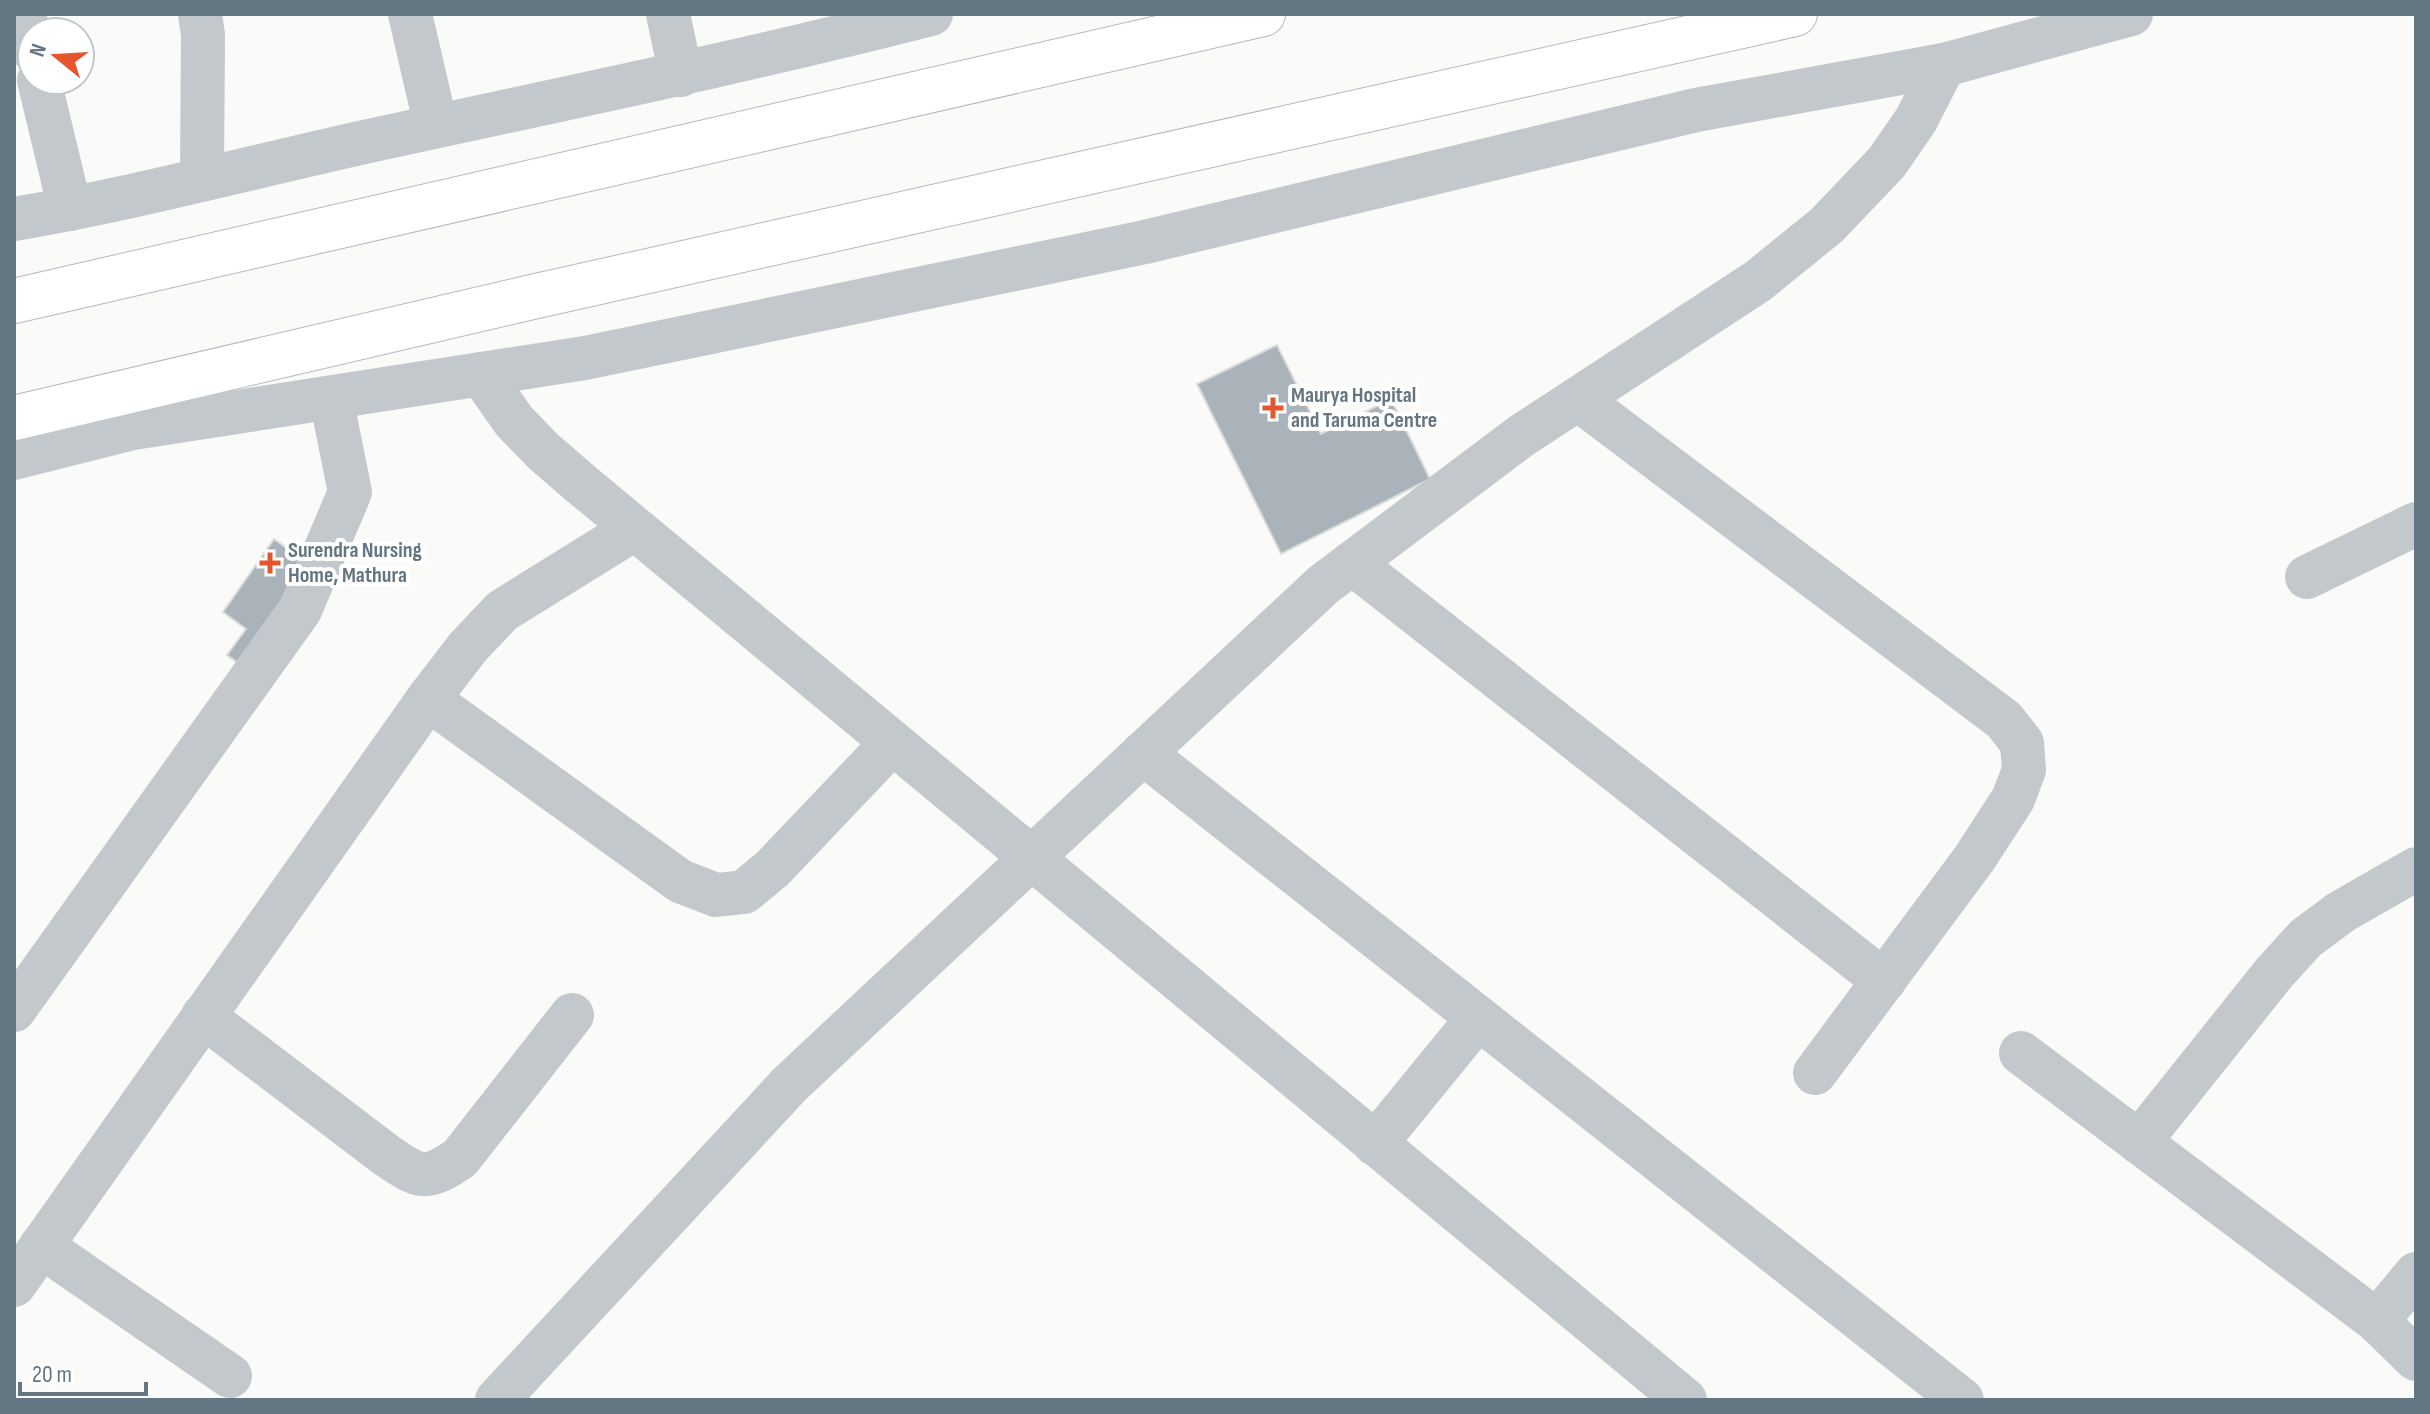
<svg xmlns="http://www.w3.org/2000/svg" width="2430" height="1414" font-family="'Sofia Sans Condensed',sans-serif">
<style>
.building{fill:#aab3b9;stroke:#dcdcda;stroke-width:2}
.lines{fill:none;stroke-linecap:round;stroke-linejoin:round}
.trunk-casing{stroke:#b4b9bd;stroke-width:46}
.minor{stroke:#c3c8cc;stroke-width:44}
.tertiary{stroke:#c3c8cc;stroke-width:44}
.trunk{stroke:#fff;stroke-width:44}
.poi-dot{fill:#e4572e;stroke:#fff;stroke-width:3}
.labels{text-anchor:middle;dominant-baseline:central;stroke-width:8;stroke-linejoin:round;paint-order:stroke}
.poi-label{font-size:22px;font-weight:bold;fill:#657683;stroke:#fff;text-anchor:start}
</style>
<rect width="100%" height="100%" fill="#fafaf8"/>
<g class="building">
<path d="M 1277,345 L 1321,434 L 1391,399 L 1430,479 L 1281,554 L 1197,384 Z"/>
<path d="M 274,539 L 314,567 L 245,668 L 227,655 L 246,629 L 223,612 Z"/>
</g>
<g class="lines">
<g class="trunk-casing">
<g id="trunk">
<path d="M 14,301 L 1263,14"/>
<path d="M 14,418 L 532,297 L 1795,14"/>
</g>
</g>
<g class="minor">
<path d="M 24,14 L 32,49"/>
<path d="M 200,14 L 203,35 L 202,178"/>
<path d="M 410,14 L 436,126"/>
<path d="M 668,14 L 681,75"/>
<path d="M 39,80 L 70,209"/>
<path d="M 481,374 L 514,421 L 543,451 L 580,483 L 1685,1400"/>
<path d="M 1578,399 L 2004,720 L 2022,743 L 2024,770 L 2013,799 L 1974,859 L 1815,1073"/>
<path d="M 1352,563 L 1884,981"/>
<path d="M 2307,577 L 2416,524"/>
<path d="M 428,699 L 680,881 L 716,895 L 744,892 L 772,869 L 892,743"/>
<path d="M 1143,753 L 1962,1400"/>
<path d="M 14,1010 L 300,610 L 350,492 L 331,398"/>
<path d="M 203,1016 L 386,1155 C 420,1178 425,1182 460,1158 L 572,1015"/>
<path d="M 2021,1053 L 2377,1321 L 2416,1359"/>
<path d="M 2139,1142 L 2274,973 L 2306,938 L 2341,912 L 2416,869"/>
<path d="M 1375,1144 L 1478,1018"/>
<path d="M 41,1246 L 230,1376"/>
<path d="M 14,1285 L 428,699 L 468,647 L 502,611 L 634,529"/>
<path d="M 2377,1321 L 2416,1274"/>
<path d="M 497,1400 L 790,1084 L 1323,585 L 1521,436 L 1758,281 L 1827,225 L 1887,162 L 1916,120 L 1944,65"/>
</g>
<g class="tertiary">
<path d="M 14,219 C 133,199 251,167 369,141 C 557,100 744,62 931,14"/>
<path d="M 14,458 L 133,428 L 585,358 L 1145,242 L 1696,110 L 1944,65 L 2131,14"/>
</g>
<use href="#trunk" class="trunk"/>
</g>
<g class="poi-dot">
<path d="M1269 396h8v8h8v8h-8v8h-8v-8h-8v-8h8z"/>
<path d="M266 551h8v8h8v8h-8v8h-8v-8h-8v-8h8z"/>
</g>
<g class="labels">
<g class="poi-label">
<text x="1291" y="395">Maurya Hospital<tspan x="1291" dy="25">and Taruma Centre</tspan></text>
<text x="288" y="550">Surendra Nursing<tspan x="288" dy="25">Home, Mathura</tspan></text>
</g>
</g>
<rect width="2430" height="1414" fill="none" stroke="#657683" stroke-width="32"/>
<g transform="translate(56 56) rotate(288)"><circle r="38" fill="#ffffff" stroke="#c1c8cd" stroke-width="2"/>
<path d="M0-6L14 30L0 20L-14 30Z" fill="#e4572e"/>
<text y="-12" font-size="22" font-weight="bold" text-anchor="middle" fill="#657683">N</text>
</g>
<path d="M20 1382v12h126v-12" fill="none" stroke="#657683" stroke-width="4"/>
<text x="32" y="1382" font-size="24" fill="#657683" stroke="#ffffff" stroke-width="6" paint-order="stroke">20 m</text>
</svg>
